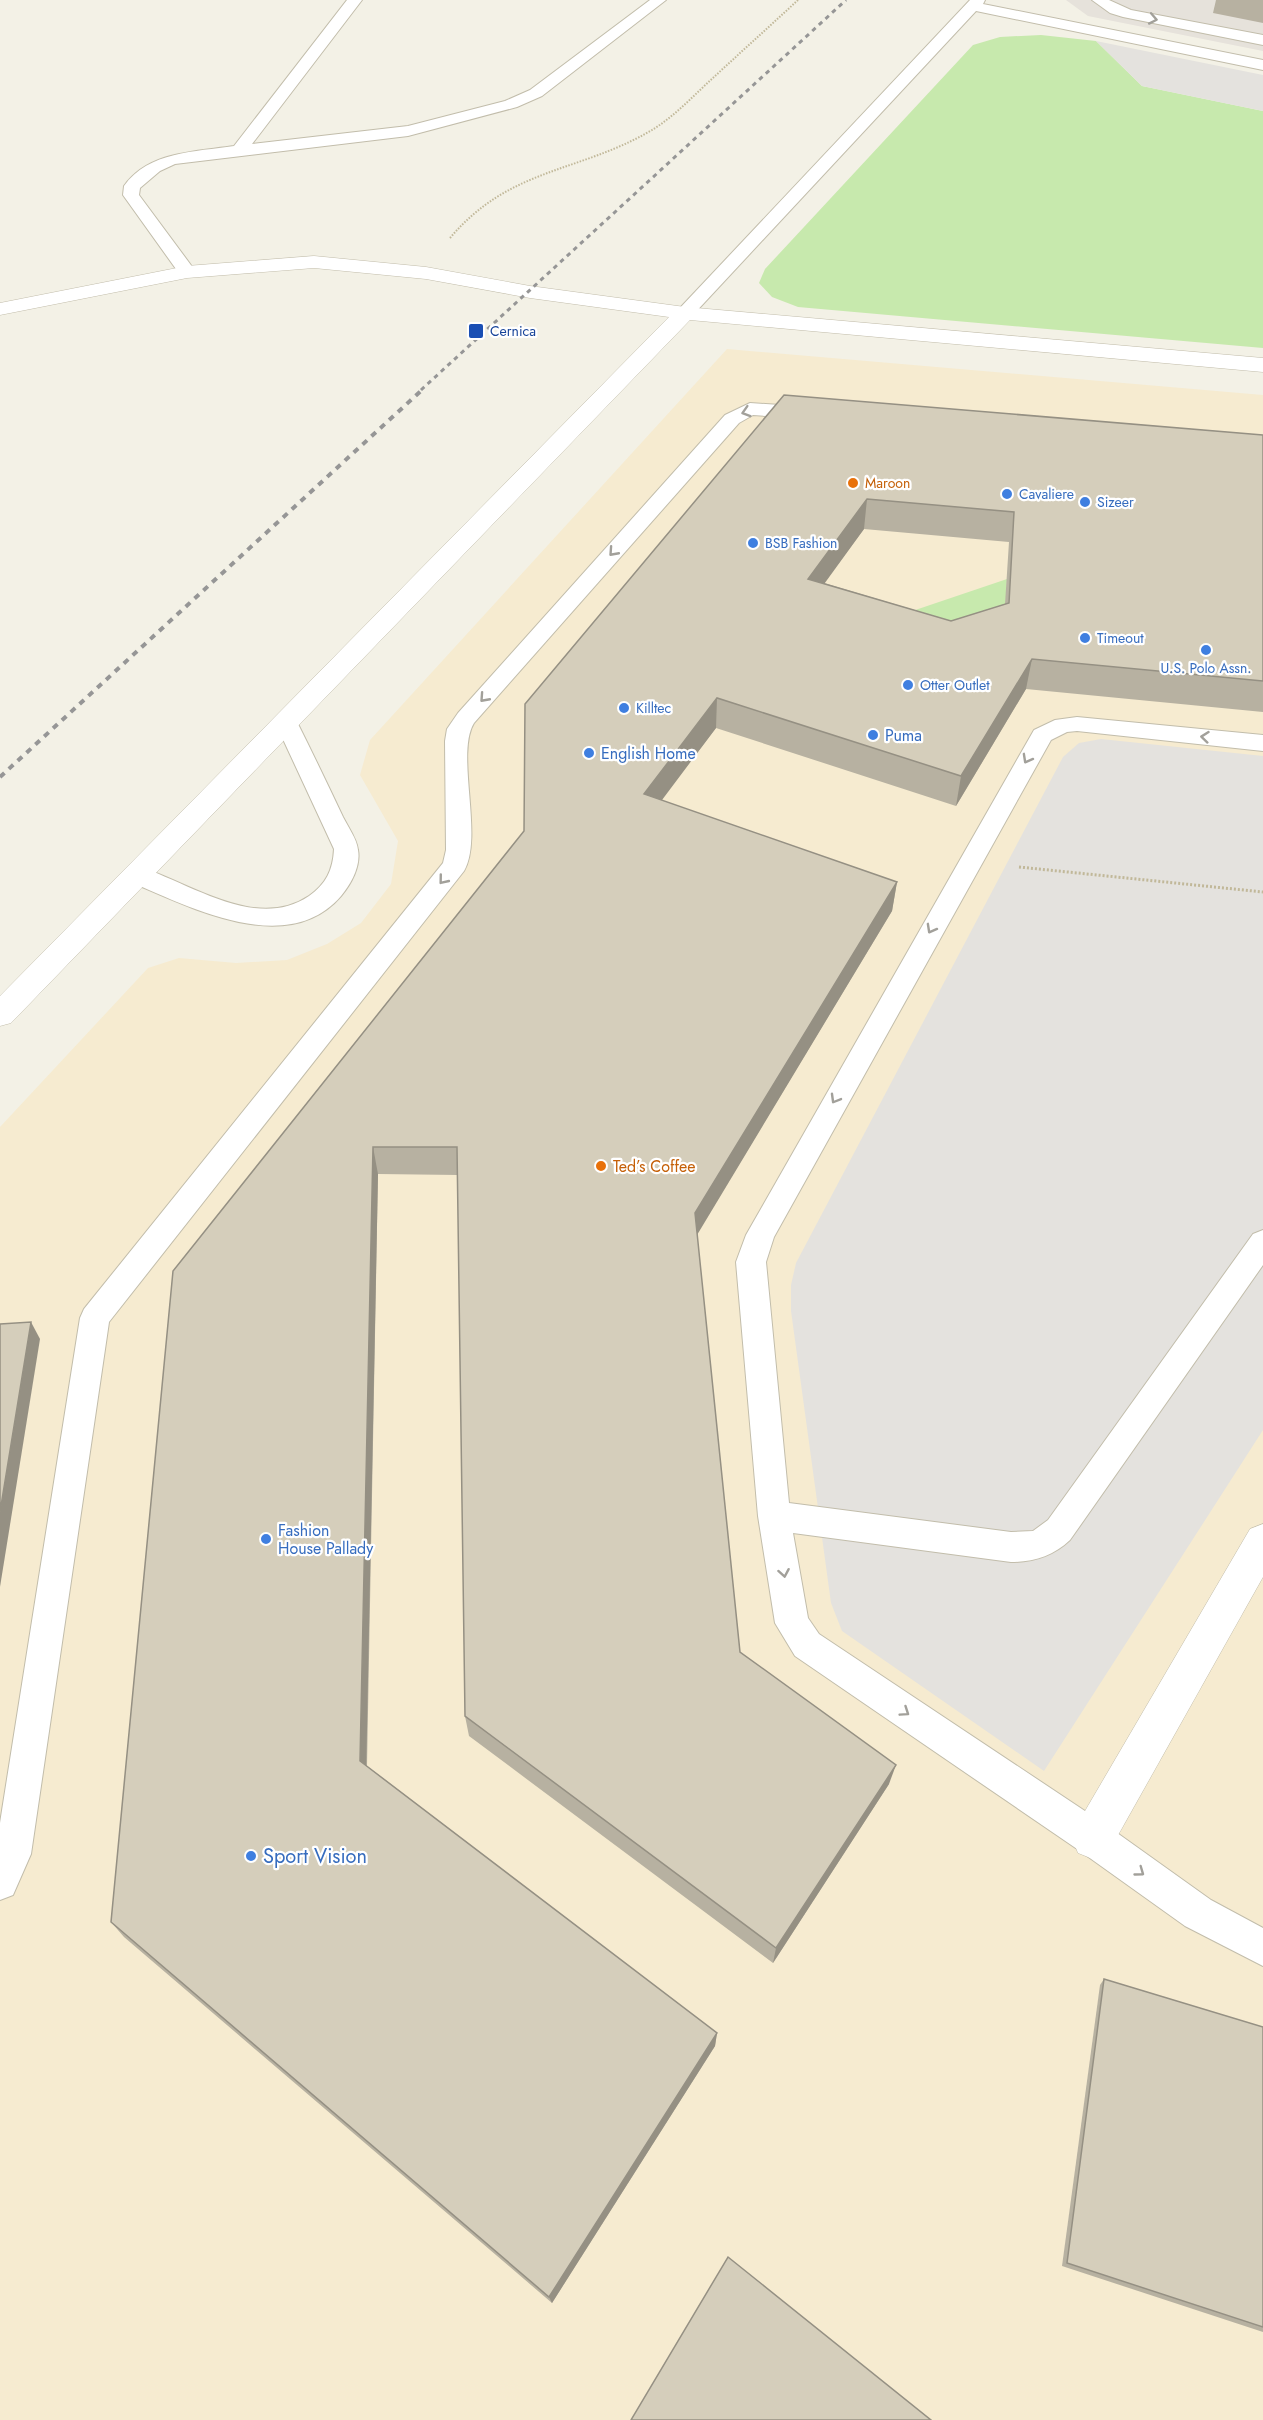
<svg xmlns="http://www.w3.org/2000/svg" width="1263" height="2420" font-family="Jost,sans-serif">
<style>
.commercial{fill:#f6ebd0}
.industrial{fill:#e6e2db}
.green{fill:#c7e9ad}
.parking{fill:#e4e2de}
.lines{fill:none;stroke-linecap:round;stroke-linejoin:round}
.service-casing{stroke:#c2bdab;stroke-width:2}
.minor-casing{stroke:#c2bdab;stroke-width:1}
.tertiary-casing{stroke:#c2bdab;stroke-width:1}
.path-far1{stroke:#c1b899;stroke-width:2;stroke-dasharray:1.5 1.5;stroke-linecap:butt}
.path{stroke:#c1b899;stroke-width:3;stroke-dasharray:2 2;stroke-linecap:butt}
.service{fill:#fff;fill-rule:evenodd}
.minor{fill:#fff;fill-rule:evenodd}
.tertiary{fill:#fff;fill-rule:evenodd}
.rail-far1{stroke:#969696;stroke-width:3;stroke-dasharray:4.5 4.5;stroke-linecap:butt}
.rail{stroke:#969696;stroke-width:4;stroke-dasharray:6 6;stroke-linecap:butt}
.wall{fill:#b7b1a1;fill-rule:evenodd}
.shaded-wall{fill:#959083}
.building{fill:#d5cebb;stroke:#959083;stroke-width:1.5;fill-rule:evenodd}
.oneway{stroke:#a2a09a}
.transit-dot{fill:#1a4fb4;stroke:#fff;stroke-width:2}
.food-dot{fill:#e8710a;stroke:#fff;stroke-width:2}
.shop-dot{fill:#3f7fe0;stroke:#fff;stroke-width:2}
.labels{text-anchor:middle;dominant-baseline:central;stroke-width:4.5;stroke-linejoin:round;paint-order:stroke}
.far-transit-label{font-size:14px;fill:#164399;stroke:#fff;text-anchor:start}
.far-food-label{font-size:14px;fill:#c56008;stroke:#fff;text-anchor:start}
.far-shop-label{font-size:14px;fill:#366cbe;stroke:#fff;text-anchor:start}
.shop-label{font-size:16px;fill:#366cbe;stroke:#fff;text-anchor:start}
.food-label{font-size:16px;fill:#c56008;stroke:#fff;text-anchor:start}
.near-shop-label{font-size:20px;fill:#366cbe;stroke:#fff;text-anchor:start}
</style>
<rect width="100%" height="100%" fill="#f3f1e6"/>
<path class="commercial" d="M 727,349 L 1263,395 L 1263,2420 L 0,2420 L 0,1127 L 148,968 L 179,958 L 236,963 L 287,960 L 327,944 L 361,923 L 391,884 L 398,841 L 360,775 L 370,740 Z"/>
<path class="industrial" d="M 1066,0 L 1263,0 L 1263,51 L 1088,16 Z"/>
<g class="green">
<path d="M 1041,35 L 1096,41 L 1142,86 L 1263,111 L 1263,348 L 798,307 L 772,297 L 759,283 L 765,269 L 973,45 L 1000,37 Z"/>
<path d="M 1007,579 L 1004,633 L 865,627 Z"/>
</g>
<g class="parking">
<path d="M 1096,41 L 1263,75 L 1263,111 L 1142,86 Z"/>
<path d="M 1101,739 L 1263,756 L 1263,1430 L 1044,1771 L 842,1631 L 831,1603 L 791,1311 L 791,1285 L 796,1263 L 1063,757 L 1079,743 Z"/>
</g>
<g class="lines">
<g class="service-casing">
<g id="service">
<path d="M 347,0 L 362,0 L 252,144 L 408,126 L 505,101 L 530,90 L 650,0 L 666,0 L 542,96 L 517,107 L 408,136 L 175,164 L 160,171 L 140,188 L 139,195 L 196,272 L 187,277 L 181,276 L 123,195 L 124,186 C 149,151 195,152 234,146 Z"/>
<path d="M 970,0 L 985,0 L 983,4 L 1263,60 L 1263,70 L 976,11 L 691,317 L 679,317 L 676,313 L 679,309 Z"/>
<path d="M 1092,0 L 1109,0 L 1131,10 L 1263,35 L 1263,45 L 1123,17 L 1110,13 Z"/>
<path d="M 750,403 L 810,407 L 820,413 L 810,419 L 753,415 L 739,423 L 474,723 C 455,754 484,837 464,871 L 109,1322 L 31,1854 L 13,1895 L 0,1900 L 0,1823 L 80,1318 L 84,1309 L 443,863 L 446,850 L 445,741 L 447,729 L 458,713 L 725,415 Z"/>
<path d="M 286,715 L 294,717 L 297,722 C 313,754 328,785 343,817 C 348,827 357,839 358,850 C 361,866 351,884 341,896 C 287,959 188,906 128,881 L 125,875 L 128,869 L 137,866 C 189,882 256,932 309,896 C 326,884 333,870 334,849 L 275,722 L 278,717 Z"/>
<path d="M 1077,717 L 1263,735 L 1263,751 L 1077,731 L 1067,732 L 1051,740 L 774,1237 L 766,1262 L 789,1503 L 1011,1532 L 1033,1531 L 1048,1520 L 1253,1234 L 1263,1230 L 1263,1265 L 1070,1540 C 1053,1556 1034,1562 1011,1562 L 793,1533 L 808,1618 L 819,1634 L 1106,1825 L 1211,1900 L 1263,1928 L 1263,1966 L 1185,1926 L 1080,1851 L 795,1656 L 775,1623 L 758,1516 L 736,1262 L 746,1235 L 1034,730 L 1055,720 Z"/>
</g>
</g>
<g class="minor-casing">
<path id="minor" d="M 1263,1524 L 1263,1577 L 1108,1853 L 1093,1859 L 1078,1853 L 1072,1838 L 1078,1823 L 1250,1529 Z"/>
</g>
<g class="tertiary-casing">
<path id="tertiary" d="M 314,256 L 426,267 L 530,286 L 685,307 L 1263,358 L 1263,372 L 690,320 L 11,1023 L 0,1026 L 0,996 L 669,317 L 530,298 L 426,279 L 314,268 L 187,278 L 0,315 L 0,303 L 187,266 Z"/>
</g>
<path class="path-far1" d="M 450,238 C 510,167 579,173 652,130 C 675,116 694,95 714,77 C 742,51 770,26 798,0"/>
<path class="path" d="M 1019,867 L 1263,892"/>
<use href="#service" class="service"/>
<use href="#minor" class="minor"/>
<use href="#tertiary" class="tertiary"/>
<path class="rail-far1" d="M 421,390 L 846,0"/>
<path class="rail" d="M 0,777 L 423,389"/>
</g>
<g class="wall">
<path d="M 1216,0 L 1263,0 L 1263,23 L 1213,13 Z"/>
<path d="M 784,395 L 1263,435 L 1263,712 L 1026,689 L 956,806 L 716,728 L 661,800 L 897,882 L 892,911 L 697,1234 L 740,1652 L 889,1784 L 773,1963 L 469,1736 L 465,1716 L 458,1175 L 378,1174 L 367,1766 L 717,2033 L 715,2046 L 552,2303 L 124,1937 L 111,1922 L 173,1271 L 524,831 ZM 864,529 L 1009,542 L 1005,604 L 951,621 L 824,583 Z"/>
<path d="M 1104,1979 L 1263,2027 L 1263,2332 L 1062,2266 L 1100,1985 Z"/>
</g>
<g class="shaded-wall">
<path d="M 867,499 L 864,529 L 806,609 L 808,579 Z"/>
<path d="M 1032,659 L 1026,689 L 956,806 L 961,776 Z"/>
<path d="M 717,698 L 716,728 L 644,824 L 644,794 Z"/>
<path d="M 897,882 L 892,911 L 694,1240 L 695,1213 Z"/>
<path d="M 373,1147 L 378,1174 L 366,1780 L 360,1761 Z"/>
<path d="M 31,1322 L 40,1339 L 0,1587 L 0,1512 Z"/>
<path d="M 896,1765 L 889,1784 L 773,1963 L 776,1948 Z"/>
<path d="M 717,2033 L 715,2046 L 552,2303 L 549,2297 Z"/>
</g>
<g class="building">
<path d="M 784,395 L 1263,435 L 1263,681 L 1032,659 L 961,776 L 717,698 L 644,794 L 897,882 L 695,1213 L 740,1652 L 896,1765 L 776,1948 L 465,1716 L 457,1147 L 373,1147 L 360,1761 L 717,2033 L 549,2297 L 111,1922 L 173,1271 L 524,831 L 525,704 ZM 867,499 L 1014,512 L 1009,603 L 951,621 L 808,579 Z"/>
<path d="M 31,1322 L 0,1512 L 0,1324 Z"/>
<path d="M 1104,1979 L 1263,2027 L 1263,2327 L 1067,2263 Z"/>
<path d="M 728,2257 L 931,2420 L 631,2420 Z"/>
</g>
<defs><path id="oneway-chevron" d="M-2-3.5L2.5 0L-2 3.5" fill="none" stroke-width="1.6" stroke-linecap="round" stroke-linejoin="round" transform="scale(1.5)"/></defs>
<g class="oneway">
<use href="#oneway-chevron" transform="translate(1153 19) rotate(11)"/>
<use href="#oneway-chevron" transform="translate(746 412) rotate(163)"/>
<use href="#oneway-chevron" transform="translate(613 552) rotate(132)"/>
<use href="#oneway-chevron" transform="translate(484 698) rotate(132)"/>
<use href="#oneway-chevron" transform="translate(1205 737) rotate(-174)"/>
<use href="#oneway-chevron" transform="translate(1027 759) rotate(119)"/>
<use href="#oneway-chevron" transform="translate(443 880) rotate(129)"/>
<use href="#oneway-chevron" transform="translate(931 929) rotate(119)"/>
<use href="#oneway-chevron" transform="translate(835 1099) rotate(120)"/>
<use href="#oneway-chevron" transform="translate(784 1573) rotate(80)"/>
<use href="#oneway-chevron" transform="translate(905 1712) rotate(34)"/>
<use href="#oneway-chevron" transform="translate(1140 1872) rotate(36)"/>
</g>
<rect class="transit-dot" x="468" y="323" width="16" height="16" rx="3"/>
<g class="food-dot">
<circle cx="853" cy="483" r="6"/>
<circle cx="601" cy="1166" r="6"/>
</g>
<g class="shop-dot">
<circle cx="1007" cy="494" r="6"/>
<circle cx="1085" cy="502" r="6"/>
<circle cx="753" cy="543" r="6"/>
<circle cx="1085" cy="638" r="6"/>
<circle cx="1206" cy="650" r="6"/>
<circle cx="908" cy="685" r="6"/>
<circle cx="624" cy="708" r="6"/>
<circle cx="873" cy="735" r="6"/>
<circle cx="589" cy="753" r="6"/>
<circle cx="266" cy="1539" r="6"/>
<circle cx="251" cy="1856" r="6"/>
</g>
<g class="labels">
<g class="far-transit-label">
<text x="490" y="331">Cernica</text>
</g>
<g class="far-food-label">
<text x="865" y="483">Maroon</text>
</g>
<g class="far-shop-label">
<text x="1019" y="494">Cavaliere</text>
<text x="1097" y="502">Sizeer</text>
<text x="765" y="543">BSB Fashion</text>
<text x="1097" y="638">Timeout</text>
<text x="1206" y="668" text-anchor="middle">U.S. Polo Assn.</text>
<text x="920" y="685">Otter Outlet</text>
<text x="636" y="708">Killtec</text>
</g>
<g class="shop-label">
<text x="885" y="735">Puma</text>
<text x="601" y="753">English Home</text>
<text x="278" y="1530">Fashion<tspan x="278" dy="18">House Pallady</tspan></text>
</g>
<g class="food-label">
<text x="613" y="1166">Ted’s Coffee</text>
</g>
<g class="near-shop-label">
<text x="263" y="1856">Sport Vision</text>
</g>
</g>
</svg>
